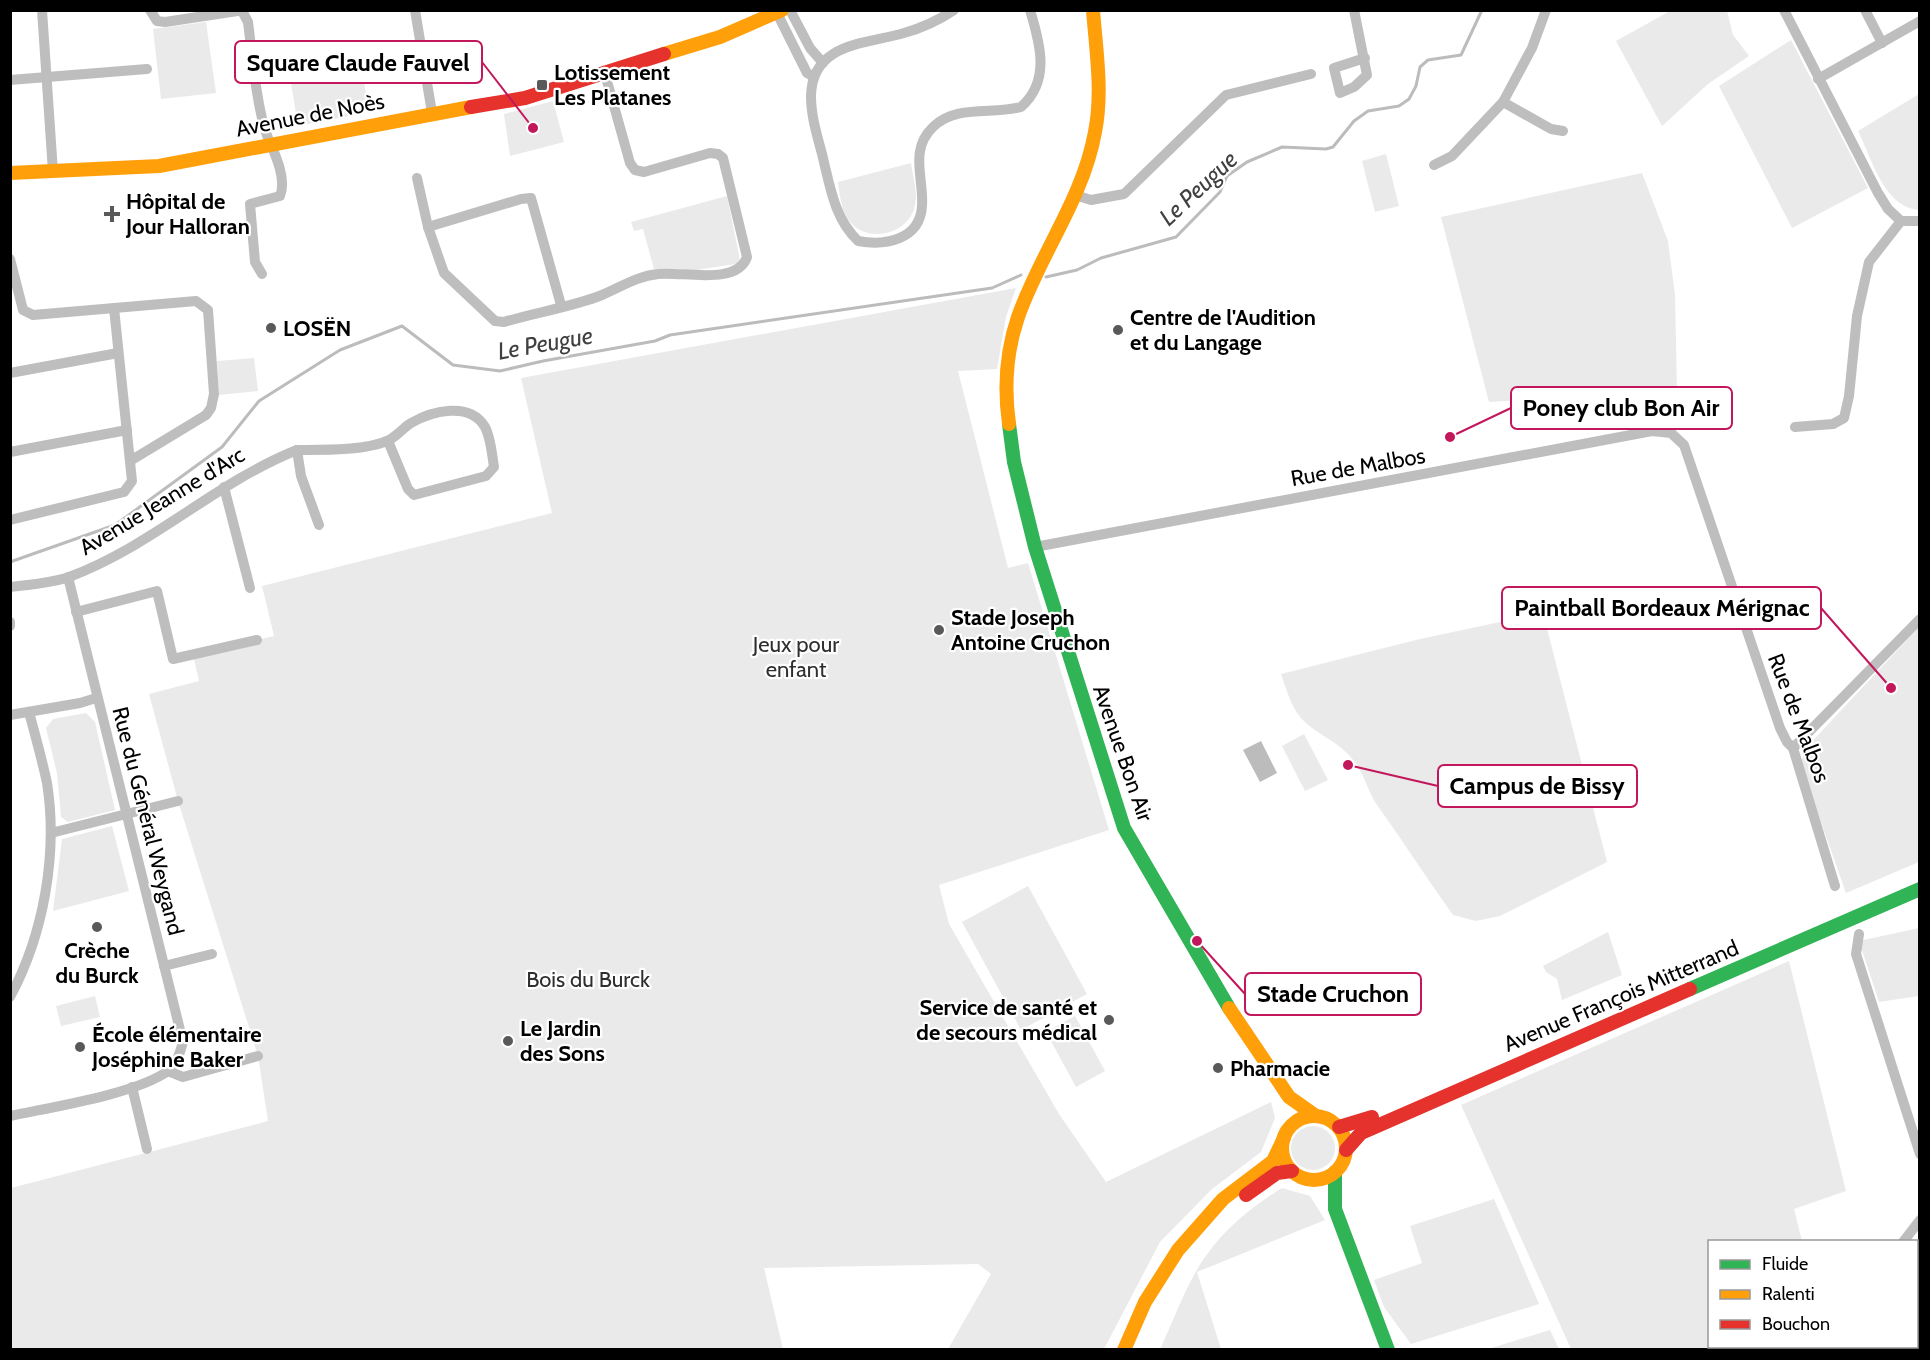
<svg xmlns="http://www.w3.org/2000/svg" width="1930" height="1360" font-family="Cabin,sans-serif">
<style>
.green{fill:#eaeaea}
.water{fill:#bcbcbc}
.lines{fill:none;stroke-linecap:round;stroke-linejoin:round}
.stream{stroke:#bcbcbc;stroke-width:3}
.street{stroke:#bebebe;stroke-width:10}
.fast{stroke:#30b455;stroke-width:14}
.slow{stroke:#ff9f0a;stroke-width:14}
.jam{stroke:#e5322d;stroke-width:14}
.poi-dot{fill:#595959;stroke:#fff;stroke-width:2}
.labels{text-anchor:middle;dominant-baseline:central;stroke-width:4.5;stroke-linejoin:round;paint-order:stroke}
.poi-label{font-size:22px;font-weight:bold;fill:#000;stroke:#fff;text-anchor:start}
.street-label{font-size:22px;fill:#000;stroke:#fff}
.park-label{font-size:22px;fill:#2f2f2f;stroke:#fff}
.water-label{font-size:24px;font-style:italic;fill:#404040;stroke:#fff}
.leader{fill:none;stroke:#c2185b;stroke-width:2}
.callout-dot{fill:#c2185b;stroke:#fff;stroke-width:2}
.callout{fill:#fff;stroke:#c2185b;stroke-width:2}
.callout-label{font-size:24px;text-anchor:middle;font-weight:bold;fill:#000}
</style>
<rect width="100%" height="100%" fill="#fff"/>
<g class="green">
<path d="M 1670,11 L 1727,11 L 1733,35 L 1749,56 L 1708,84 L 1662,126 L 1616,41 Z"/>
<path d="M 206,22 L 216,93 L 161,99 L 153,29 Z"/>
<path d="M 1791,40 L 1868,188 L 1792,228 L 1719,86 Z"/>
<path d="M 337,41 L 340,55 L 359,52 L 367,100 L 347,103 L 349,116 L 298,126 L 286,52 Z"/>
<path d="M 1919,94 L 1920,210 C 1884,208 1872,159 1858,131 Z"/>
<path d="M 553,101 L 564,142 L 510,156 L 504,114 Z"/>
<path d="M 1386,154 L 1399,206 L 1375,212 L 1362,161 Z"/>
<path d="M 911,163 C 913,178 919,195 914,209 C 906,235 867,243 850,222 C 841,211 840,195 838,182 Z"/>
<path d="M 1642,173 L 1668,241 L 1675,295 L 1677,391 L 1489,402 L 1441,217 Z"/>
<path d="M 727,196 L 740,260 L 736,264 L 696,270 L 654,269 L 643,229 L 634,231 L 631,222 Z"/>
<path d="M 1016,288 L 1006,317 L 997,369 L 958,371 L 1008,568 L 1028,563 L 1109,830 L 939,885 L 949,924 L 1059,1114 L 1106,1182 L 1271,1102 L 1275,1118 L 1261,1152 L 1212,1189 L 1160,1242 L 1104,1349 L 948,1349 L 991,1274 L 978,1264 L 764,1268 L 783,1349 L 11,1350 L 11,1188 L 268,1121 L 258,1056 L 178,801 L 149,694 L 199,681 L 193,655 L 274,636 L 262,586 L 552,513 L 521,378 Z"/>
<path d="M 254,358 L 258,391 L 219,395 L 217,361 Z"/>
<path d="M 1543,613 L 1607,862 L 1500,916 L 1476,921 L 1453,915 C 1427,879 1403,841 1377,805 C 1368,792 1365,776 1356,764 C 1340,741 1324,739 1306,723 C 1292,711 1287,691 1281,674 L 1420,639 Z"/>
<path d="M 1919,627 L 1919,862 L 1846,893 L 1803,771 L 1801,764 L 1805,749 Z"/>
<path d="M 86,713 L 95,722 L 115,810 L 68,822 L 61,817 L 57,773 L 46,728 L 53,719 Z"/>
<path d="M 1304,734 L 1328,780 L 1305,791 L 1282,746 Z"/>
<path d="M 112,826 L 129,891 L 53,911 L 62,839 Z"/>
<path d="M 1028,886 L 1087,994 L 1021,1030 L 962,922 Z"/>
<path d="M 1919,928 L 1919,996 L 1879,1002 L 1859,941 Z"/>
<path d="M 1608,932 L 1622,975 L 1562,1000 L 1557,979 L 1546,972 L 1543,966 Z"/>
<path d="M 1789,961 L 1846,1191 L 1794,1209 L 1802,1241 L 1710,1242 L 1710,1346 L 1790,1347 L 1788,1350 L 1571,1349 L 1461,1105 Z"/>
<path d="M 95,996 L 100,1017 L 61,1026 L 56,1006 Z"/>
<path d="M 1075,1016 L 1105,1071 L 1076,1087 L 1046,1032 Z"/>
<circle cx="1313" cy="1148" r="22"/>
<path d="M 1282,1188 L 1310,1196 L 1325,1220 L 1197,1272 L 1221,1349 L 1160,1349 C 1174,1320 1188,1279 1208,1253 C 1227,1227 1254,1205 1282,1188 Z"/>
<path d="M 1494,1199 L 1539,1304 L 1411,1344 L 1384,1307 L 1374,1280 L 1422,1263 L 1410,1226 Z"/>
<path d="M 1550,1330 L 1559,1349 L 1488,1349 Z"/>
</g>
<path class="water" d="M 1261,741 L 1277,773 L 1260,782 L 1243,750 Z"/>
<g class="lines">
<g class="stream">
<path d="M 1046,277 L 1077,270 L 1101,258 L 1176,237 L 1220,192 L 1227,176 L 1247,162 L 1282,147 L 1326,149 L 1333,147 L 1354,121 L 1368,111 L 1399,106 L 1409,99 L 1416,86 L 1420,67 L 1428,60 L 1461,55 L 1482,10"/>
<path d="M 10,562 L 115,525 L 222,447 L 259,401 L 340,350 L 402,326 L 453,365 L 500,371 L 543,361 L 655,341 L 670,335 L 992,288 L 1021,275"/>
</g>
<g class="street">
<path d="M 42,10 L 53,172"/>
<path d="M 150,10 L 157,21 L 165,22 L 244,10"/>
<path d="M 415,10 L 432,113"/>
<path d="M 790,10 L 810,48 L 823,63"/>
<path d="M 954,10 C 939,20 922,28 904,33 C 867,44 812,42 811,96 C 811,116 817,135 822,154 C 830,186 834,218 858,241 C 885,246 920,240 922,206 C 924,178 909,150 933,127 C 956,104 993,115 1021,107 C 1051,81 1040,43 1030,10"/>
<path d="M 1354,10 L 1367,75 L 1354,87 L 1340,93 L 1334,68 L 1365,58"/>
<path d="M 1784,10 L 1878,193 L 1888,209 L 1901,221 L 1920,221"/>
<path d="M 1865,10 L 1882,43"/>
<path d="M 242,11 L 248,22 C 252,53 257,111 268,138 C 275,154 287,179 280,196 L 250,204 L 255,262 L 262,274"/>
<path d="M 777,13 L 807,73 L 814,77"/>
<path d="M 1818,79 L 1920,21"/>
<path d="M 10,80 L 147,69"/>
<path d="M 1503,102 L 1551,129 L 1563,131"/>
<path d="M 1434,165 L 1452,156 L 1503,102 L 1532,48 L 1546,10"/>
<path d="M 417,178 L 428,227 L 444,273 L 495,321 L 504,322 C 534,313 575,306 602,295 C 621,287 637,276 658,274 C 682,271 737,286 747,257 L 723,158 L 718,154 L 710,153 L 644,172 L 635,170 L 630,163 L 605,74"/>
<path d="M 1075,195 L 1091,200 L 1124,194 L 1226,95 L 1311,74"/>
<path d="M 428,227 L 521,199 L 531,198 L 561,305"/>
<path d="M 10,259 L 23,310 L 33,315 L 196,301 L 208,310 L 214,394 L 211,408 L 206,415 L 130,461"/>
<path d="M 10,373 L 118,353"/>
<path d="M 1795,427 L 1833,424 L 1844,418 L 1849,396 L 1857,316 L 1869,262 L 1901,221"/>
<path d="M 10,452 L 127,430"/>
<path d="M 224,487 L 250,588"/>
<path d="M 10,520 L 124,492 L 132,481 L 114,308"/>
<path d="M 319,525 L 301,476 L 297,450 C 322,450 366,451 389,440 C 397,436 403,428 411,423 C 432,411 470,401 485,427 C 491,438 492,455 494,467 L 486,476 L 414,495 L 408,489 L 388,441"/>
<path d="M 1035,547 L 1652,431 L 1671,433 L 1684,445 L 1780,728 L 1787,742 L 1793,748 L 1835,886"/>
<path d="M 10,587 C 30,585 51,583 69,577 C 151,547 216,482 297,450"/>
<path d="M 76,612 L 157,591 L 173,659 L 257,640"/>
<path d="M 10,622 L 10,626"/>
<path d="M 10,715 L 80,703 L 96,698"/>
<path d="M 1793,748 L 1920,619"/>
<path d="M 51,833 L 178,801"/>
<path d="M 1859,934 L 1856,954 L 1920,1154"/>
<path d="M 164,966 L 212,954"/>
<path d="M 10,997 C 44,934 58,853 47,783 C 42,759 35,735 29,712"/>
<path d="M 168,1071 L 183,1077 L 258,1056"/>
<path d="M 132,1087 L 147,1149"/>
<path d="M 10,1116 C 52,1107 136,1094 168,1071 C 177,1064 180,1052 183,1042 L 68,577"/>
<path d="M 1903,1242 L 1920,1220"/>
<path d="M 1806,1350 L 1808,1346"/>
</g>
<g class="fast">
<path d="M 1009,424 L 1014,462 L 1035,547 L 1124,828 L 1229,1008"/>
<path d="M 1690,989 L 1920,889"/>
<path d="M 1335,1172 L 1335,1209 L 1388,1350"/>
</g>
<g class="slow">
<path d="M 664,54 L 720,37 L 782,10"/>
<path d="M 10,173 L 159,166 L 471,107"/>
<path d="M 1009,424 C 1004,388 1006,352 1018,317 C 1040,254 1083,199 1095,132 C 1103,92 1096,50 1093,10"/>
<path d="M 1229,1008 L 1289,1097 L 1316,1116"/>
<circle cx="1314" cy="1148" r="32"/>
<path d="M 1124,1350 L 1145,1302 L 1178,1250 L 1223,1199 L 1273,1161 L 1284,1138"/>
</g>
<g class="jam">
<path d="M 471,107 L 525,98 L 664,54"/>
<path d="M 1339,1127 L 1372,1117"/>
<path d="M 1346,1150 L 1361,1133 L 1690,989"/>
<path d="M 1246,1195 L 1277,1173 L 1292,1171"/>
</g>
</g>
<g class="poi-dot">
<rect x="536" y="79" width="12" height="12" rx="3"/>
<path d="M109 205h6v6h6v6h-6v6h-6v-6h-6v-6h6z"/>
<circle cx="271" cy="328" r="6"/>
<circle cx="1118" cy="330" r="6"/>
<circle cx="939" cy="630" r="6"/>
<circle cx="97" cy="927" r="6"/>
<circle cx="1109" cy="1020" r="6"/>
<circle cx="508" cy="1041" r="6"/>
<circle cx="80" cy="1047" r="6"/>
<circle cx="1218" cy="1068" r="6"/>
</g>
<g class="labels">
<g class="poi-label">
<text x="554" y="72">Lotissement<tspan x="554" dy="25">Les Platanes</tspan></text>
<text x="126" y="201">Hôpital de<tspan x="126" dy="25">Jour Halloran</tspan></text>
<text x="1130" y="317">Centre de l'Audition<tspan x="1130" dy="25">et du Langage</tspan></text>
<text x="283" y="328">LOSËN</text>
<text x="951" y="617">Stade Joseph<tspan x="951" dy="25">Antoine Cruchon</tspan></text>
<text x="97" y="950" text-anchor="middle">Crèche<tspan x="97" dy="25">du Burck</tspan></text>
<text x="1097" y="1007" text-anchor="end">Service de santé et<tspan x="1097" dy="25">de secours médical</tspan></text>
<text x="520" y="1028">Le Jardin<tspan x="520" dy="25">des Sons</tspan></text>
<text x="92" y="1034">École élémentaire<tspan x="92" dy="25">Joséphine Baker</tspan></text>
<text x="1230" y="1068">Pharmacie</text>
</g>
<g class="street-label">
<text transform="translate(310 115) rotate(-11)">Avenue de Noès</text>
<text transform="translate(1358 467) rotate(-10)">Rue de Malbos</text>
<text transform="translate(162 501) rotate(-31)">Avenue Jeanne d'Arc</text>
<text transform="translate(1799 718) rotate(69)">Rue de Malbos</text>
<text transform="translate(1123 753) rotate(71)">Avenue Bon Air</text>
<text transform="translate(148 821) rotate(76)">Rue du Général Weygand</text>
<text transform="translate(1621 996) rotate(-23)">Avenue François Mitterrand</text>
</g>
<g class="park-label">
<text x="796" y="644">Jeux pour<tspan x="796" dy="25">enfant</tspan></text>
<text x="588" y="979">Bois du Burck</text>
</g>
<g class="water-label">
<text transform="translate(1198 188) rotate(-43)">Le Peugue</text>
<text transform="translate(545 343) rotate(-10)">Le Peugue</text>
</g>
</g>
<path class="leader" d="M533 128L482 62M1450 437L1511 408M1891 688L1821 608M1348 765L1438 786M1197 941L1245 994"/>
<g class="callout-dot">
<circle cx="533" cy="128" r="6"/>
<circle cx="1450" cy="437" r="6"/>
<circle cx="1891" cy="688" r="6"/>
<circle cx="1348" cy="765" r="6"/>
<circle cx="1197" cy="941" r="6"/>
</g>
<g class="callout">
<rect x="235" y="41" width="247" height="42" rx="6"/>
<rect x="1511" y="387" width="221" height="42" rx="6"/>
<rect x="1502" y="587" width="319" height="42" rx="6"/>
<rect x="1438" y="765" width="199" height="42" rx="6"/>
<rect x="1245" y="973" width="176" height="42" rx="6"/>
</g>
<g class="callout-label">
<text x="358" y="71">Square Claude Fauvel</text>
<text x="1621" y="416">Poney club Bon Air</text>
<text x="1662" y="616">Paintball Bordeaux Mérignac</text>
<text x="1537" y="794">Campus de Bissy</text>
<text x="1333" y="1002">Stade Cruchon</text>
</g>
<rect width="1930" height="1360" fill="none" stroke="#000000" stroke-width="24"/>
<rect x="1708" y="1240" width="210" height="108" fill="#ffffff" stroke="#999999" stroke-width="1.5"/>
<rect x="1720" y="1260" width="30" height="9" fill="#30b455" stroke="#999999" stroke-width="1.5"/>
<text x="1762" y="1270" font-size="18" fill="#000000">Fluide</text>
<rect x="1720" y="1290" width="30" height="9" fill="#ff9f0a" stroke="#999999" stroke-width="1.5"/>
<text x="1762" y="1300" font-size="18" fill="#000000">Ralenti</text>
<rect x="1720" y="1320" width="30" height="9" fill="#e5322d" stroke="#999999" stroke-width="1.5"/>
<text x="1762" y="1330" font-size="18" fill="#000000">Bouchon</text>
</svg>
